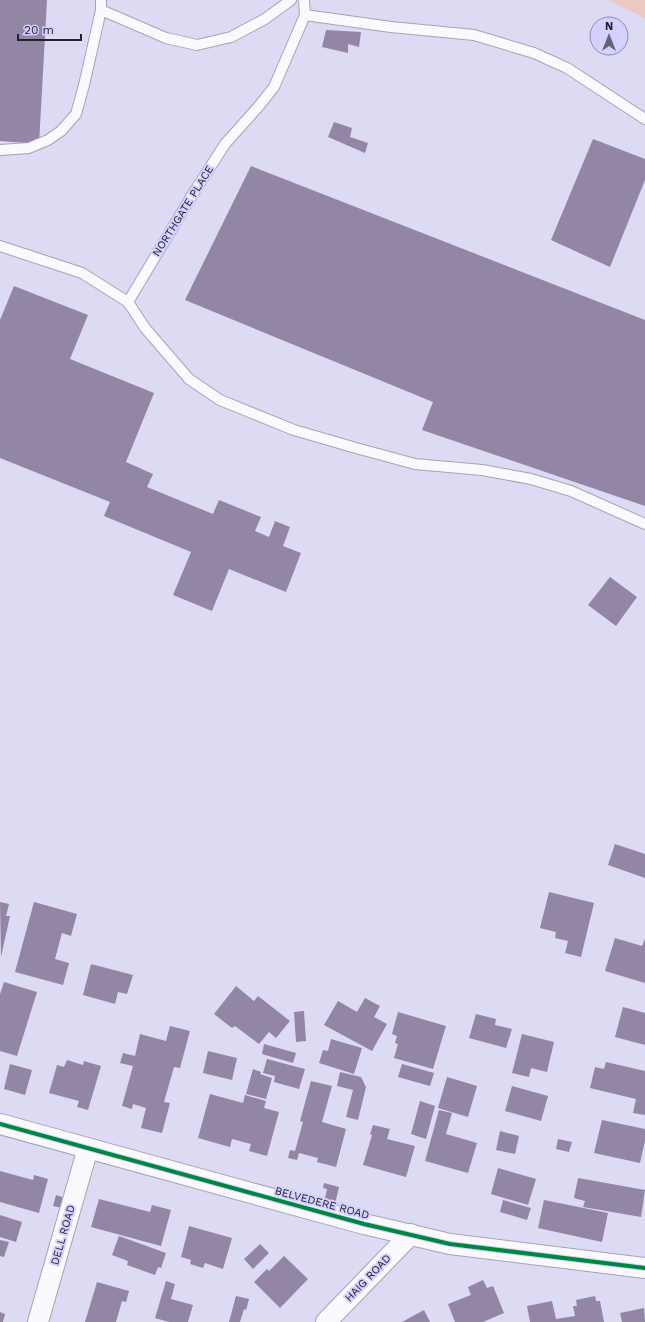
<svg xmlns="http://www.w3.org/2000/svg" width="645" height="1322" font-family="'Work Sans',sans-serif">
<style>
.green{fill:#ebc8c1}
.building{fill:#9385a4}
.lines{fill:none;stroke-linecap:round;stroke-linejoin:round}
.service-casing{stroke:#a5a3b7;stroke-width:12}
.minor-casing{stroke:#a5a3b7;stroke-width:22}
.service{stroke:#faf9fd;stroke-width:10}
.minor{stroke:#faf9fd;stroke-width:20}
.cycleway-casing{stroke:#d4d0ff;stroke-width:6}
.cycleway{stroke:#00873e;stroke-width:4}
.labels{text-anchor:middle;dominant-baseline:central;stroke-width:4;stroke-linejoin:round;paint-order:stroke}
.street-label{font-size:11px;fill:#232132;stroke:#d4d0ff}
</style>
<rect width="100%" height="100%" fill="#dddaf4"/>
<path class="green" d="M 608,0 L 645,0 L 645,18 Z"/>
<g class="building">
<path d="M 0,0 L 47,0 L 39,144 L 0,141 Z"/>
<path d="M 326,30 L 361,32 L 359,47 L 348,44 L 348,53 L 322,47 Z"/>
<path d="M 334,122 L 352,128 L 350,137 L 368,143 L 365,153 L 328,137 Z"/>
<path d="M 593,139 L 645,159 L 645,180 L 610,267 L 551,240 Z"/>
<path d="M 251,166 L 645,320 L 645,506 L 422,430 L 433,402 L 185,300 Z"/>
<path d="M 14,286 L 88,315 L 70,359 L 154,393 L 126,462 L 153,474 L 147,487 L 213,514 L 219,500 L 261,517 L 255,531 L 269,537 L 275,521 L 290,527 L 283,546 L 301,553 L 286,592 L 229,569 L 212,611 L 173,595 L 191,552 L 104,516 L 110,502 L 0,458 L 0,320 Z"/>
<path d="M 610,577 L 637,597 L 616,626 L 588,605 Z"/>
<path d="M 615,844 L 645,854 L 645,878 L 608,865 Z"/>
<path d="M 549,892 L 594,903 L 581,957 L 565,953 L 568,941 L 555,938 L 556,932 L 540,928 Z"/>
<path d="M 0,902 L 9,904 L 6,916 L 10,916 L 1,957 Z"/>
<path d="M 34,902 L 77,914 L 71,936 L 62,933 L 55,959 L 69,963 L 63,985 L 15,972 Z"/>
<path d="M 615,938 L 642,946 L 645,939 L 645,983 L 605,971 Z"/>
<path d="M 91,964 L 133,975 L 127,994 L 118,992 L 115,1004 L 83,995 Z"/>
<path d="M 4,982 L 37,992 L 17,1056 L 0,1051 L 0,994 Z"/>
<path d="M 236,986 L 254,1001 L 258,996 L 290,1021 L 276,1038 L 269,1032 L 259,1044 L 235,1026 L 232,1028 L 214,1014 Z"/>
<path d="M 365,998 L 380,1006 L 374,1017 L 387,1024 L 372,1051 L 324,1025 L 338,1001 L 357,1012 Z"/>
<path d="M 623,1007 L 645,1013 L 645,1045 L 615,1037 Z"/>
<path d="M 304,1011 L 306,1041 L 296,1042 L 294,1012 Z"/>
<path d="M 398,1012 L 446,1026 L 433,1069 L 394,1058 L 398,1044 L 395,1043 L 397,1036 L 392,1034 Z"/>
<path d="M 476,1014 L 496,1019 L 495,1025 L 512,1029 L 506,1048 L 469,1038 Z"/>
<path d="M 170,1026 L 190,1031 L 180,1068 L 174,1067 L 164,1102 L 170,1103 L 162,1133 L 141,1128 L 146,1108 L 133,1104 L 132,1109 L 122,1106 L 133,1066 L 120,1063 L 123,1053 L 135,1056 L 140,1034 L 166,1041 Z"/>
<path d="M 522,1034 L 554,1042 L 547,1072 L 531,1068 L 529,1077 L 512,1073 Z"/>
<path d="M 331,1039 L 362,1048 L 354,1074 L 319,1063 L 323,1050 L 328,1051 Z"/>
<path d="M 264,1044 L 296,1053 L 293,1063 L 262,1054 Z"/>
<path d="M 208,1051 L 237,1058 L 232,1080 L 203,1073 Z"/>
<path d="M 267,1059 L 305,1069 L 299,1089 L 274,1082 L 275,1076 L 263,1073 Z"/>
<path d="M 67,1060 L 83,1065 L 84,1061 L 101,1066 L 88,1110 L 77,1107 L 79,1101 L 49,1093 L 57,1065 L 64,1067 Z"/>
<path d="M 606,1062 L 645,1071 L 645,1115 L 633,1113 L 636,1099 L 590,1088 L 595,1067 L 604,1069 Z"/>
<path d="M 10,1064 L 32,1070 L 25,1095 L 4,1089 Z"/>
<path d="M 402,1064 L 434,1073 L 430,1086 L 398,1077 Z"/>
<path d="M 253,1069 L 261,1072 L 260,1074 L 272,1078 L 266,1099 L 246,1094 Z"/>
<path d="M 340,1072 L 361,1077 L 366,1087 L 358,1120 L 346,1117 L 353,1090 L 337,1086 Z"/>
<path d="M 447,1077 L 477,1086 L 468,1117 L 438,1108 Z"/>
<path d="M 311,1081 L 332,1086 L 322,1122 L 346,1129 L 336,1167 L 317,1162 L 318,1158 L 299,1153 L 297,1160 L 288,1158 L 290,1150 L 295,1151 L 303,1122 L 300,1121 Z"/>
<path d="M 512,1086 L 548,1096 L 541,1121 L 505,1111 Z"/>
<path d="M 210,1094 L 243,1103 L 245,1095 L 266,1101 L 264,1108 L 279,1112 L 267,1156 L 249,1151 L 251,1144 L 232,1139 L 230,1147 L 198,1138 Z"/>
<path d="M 420,1101 L 435,1106 L 426,1139 L 411,1134 Z"/>
<path d="M 439,1110 L 452,1113 L 446,1134 L 477,1143 L 468,1173 L 425,1161 Z"/>
<path d="M 602,1120 L 645,1129 L 645,1141 L 640,1163 L 594,1153 Z"/>
<path d="M 373,1125 L 390,1129 L 387,1139 L 415,1146 L 406,1177 L 363,1165 L 372,1135 L 370,1134 Z"/>
<path d="M 500,1131 L 519,1136 L 515,1154 L 496,1150 Z"/>
<path d="M 558,1139 L 572,1142 L 569,1152 L 556,1149 Z"/>
<path d="M 498,1168 L 536,1179 L 528,1205 L 491,1194 Z"/>
<path d="M 0,1171 L 33,1180 L 34,1175 L 48,1179 L 39,1213 L 0,1202 Z"/>
<path d="M 578,1178 L 645,1190 L 641,1217 L 583,1207 L 585,1201 L 574,1198 Z"/>
<path d="M 324,1183 L 339,1187 L 335,1204 L 324,1202 L 327,1189 L 323,1188 Z"/>
<path d="M 56,1195 L 65,1198 L 62,1208 L 53,1206 Z"/>
<path d="M 99,1199 L 150,1212 L 152,1205 L 171,1210 L 161,1246 L 91,1227 Z"/>
<path d="M 503,1200 L 531,1208 L 527,1220 L 500,1212 Z"/>
<path d="M 544,1200 L 608,1213 L 602,1242 L 538,1228 Z"/>
<path d="M 0,1215 L 22,1222 L 16,1242 L 0,1237 Z"/>
<path d="M 189,1226 L 232,1238 L 223,1269 L 205,1263 L 203,1268 L 190,1264 L 191,1260 L 181,1257 Z"/>
<path d="M 119,1236 L 166,1253 L 161,1268 L 158,1267 L 155,1275 L 127,1265 L 128,1261 L 112,1255 Z"/>
<path d="M 0,1240 L 9,1242 L 4,1257 L 0,1256 Z"/>
<path d="M 260,1244 L 269,1253 L 253,1269 L 244,1259 Z"/>
<path d="M 284,1256 L 308,1279 L 280,1308 L 254,1282 L 267,1269 L 269,1271 Z"/>
<path d="M 483,1280 L 487,1288 L 493,1286 L 504,1313 L 483,1322 L 455,1322 L 448,1304 L 471,1295 L 468,1287 Z"/>
<path d="M 166,1281 L 175,1284 L 171,1299 L 193,1305 L 188,1322 L 169,1322 L 155,1318 Z"/>
<path d="M 97,1282 L 129,1291 L 126,1302 L 122,1301 L 116,1322 L 85,1322 Z"/>
<path d="M 236,1296 L 249,1299 L 246,1310 L 244,1309 L 240,1322 L 229,1322 Z"/>
<path d="M 595,1296 L 596,1301 L 600,1301 L 604,1322 L 530,1322 L 527,1306 L 552,1301 L 556,1319 L 575,1316 L 573,1306 L 577,1306 L 576,1300 Z"/>
<path d="M 644,1308 L 645,1322 L 622,1322 L 620,1313 Z"/>
<path d="M 424,1310 L 430,1322 L 402,1322 Z"/>
<path d="M 0,1312 L 5,1314 L 3,1322 L 0,1322 Z"/>
</g>
<g class="lines">
<g class="service-casing">
<g id="service">
<path d="M 101,10 L 166,38 L 197,45 L 231,37 L 265,19 L 291,0"/>
<path d="M 305,15 L 391,27 L 474,35 L 534,53 L 567,68 L 645,119"/>
<path d="M 0,150 L 29,148 L 48,140 L 61,131 L 76,114 L 84,85 L 101,10 L 101,0"/>
<path d="M 0,246 L 82,273 L 128,302 L 191,197 L 225,144 L 259,106 L 274,87 L 305,15 L 304,0"/>
<path d="M 128,302 L 145,328 L 189,379 L 220,400 L 294,430 L 356,448 L 415,464 L 482,470 L 531,479 L 571,491 L 645,524"/>
</g>
</g>
<g class="minor-casing">
<g id="minor">
<path d="M 0,1124 L 364,1224 L 450,1244 L 645,1268"/>
<path d="M 38,1322 L 88,1148"/>
<path d="M 326,1322 L 411,1234"/>
</g>
</g>
<use href="#service" class="service"/>
<use href="#minor" class="minor"/>
<g class="cycleway-casing">
<path id="cycleway" d="M 0,1124 L 364,1224 L 450,1244 L 645,1268"/>
</g>
<use href="#cycleway" class="cycleway"/>
</g>
<g class="labels">
<g class="street-label">
<text transform="translate(183 211) rotate(-58)">NORTHGATE PLACE</text>
<text transform="translate(322 1203) rotate(15)">BELVEDERE ROAD</text>
<text transform="translate(63 1235) rotate(-74)">DELL ROAD</text>
<text transform="translate(368 1278) rotate(-46)">HAIG ROAD</text>
</g>
</g>
<g transform="translate(609 36)"><circle r="19" fill="#d4d0ff" stroke="#8d8aad"/>
<path d="M0-3L7 15L0 10L-7 15Z" fill="#646276"/>
<text y="-6" font-size="11" font-weight="bold" text-anchor="middle" fill="#232132">N</text>
</g>
<path d="M18 34v6h63v-6" fill="none" stroke="#232132" stroke-width="2"/>
<text x="24" y="34" font-size="12" fill="#232132" stroke="#d4d0ff" stroke-width="3" paint-order="stroke">20 m</text>
</svg>
